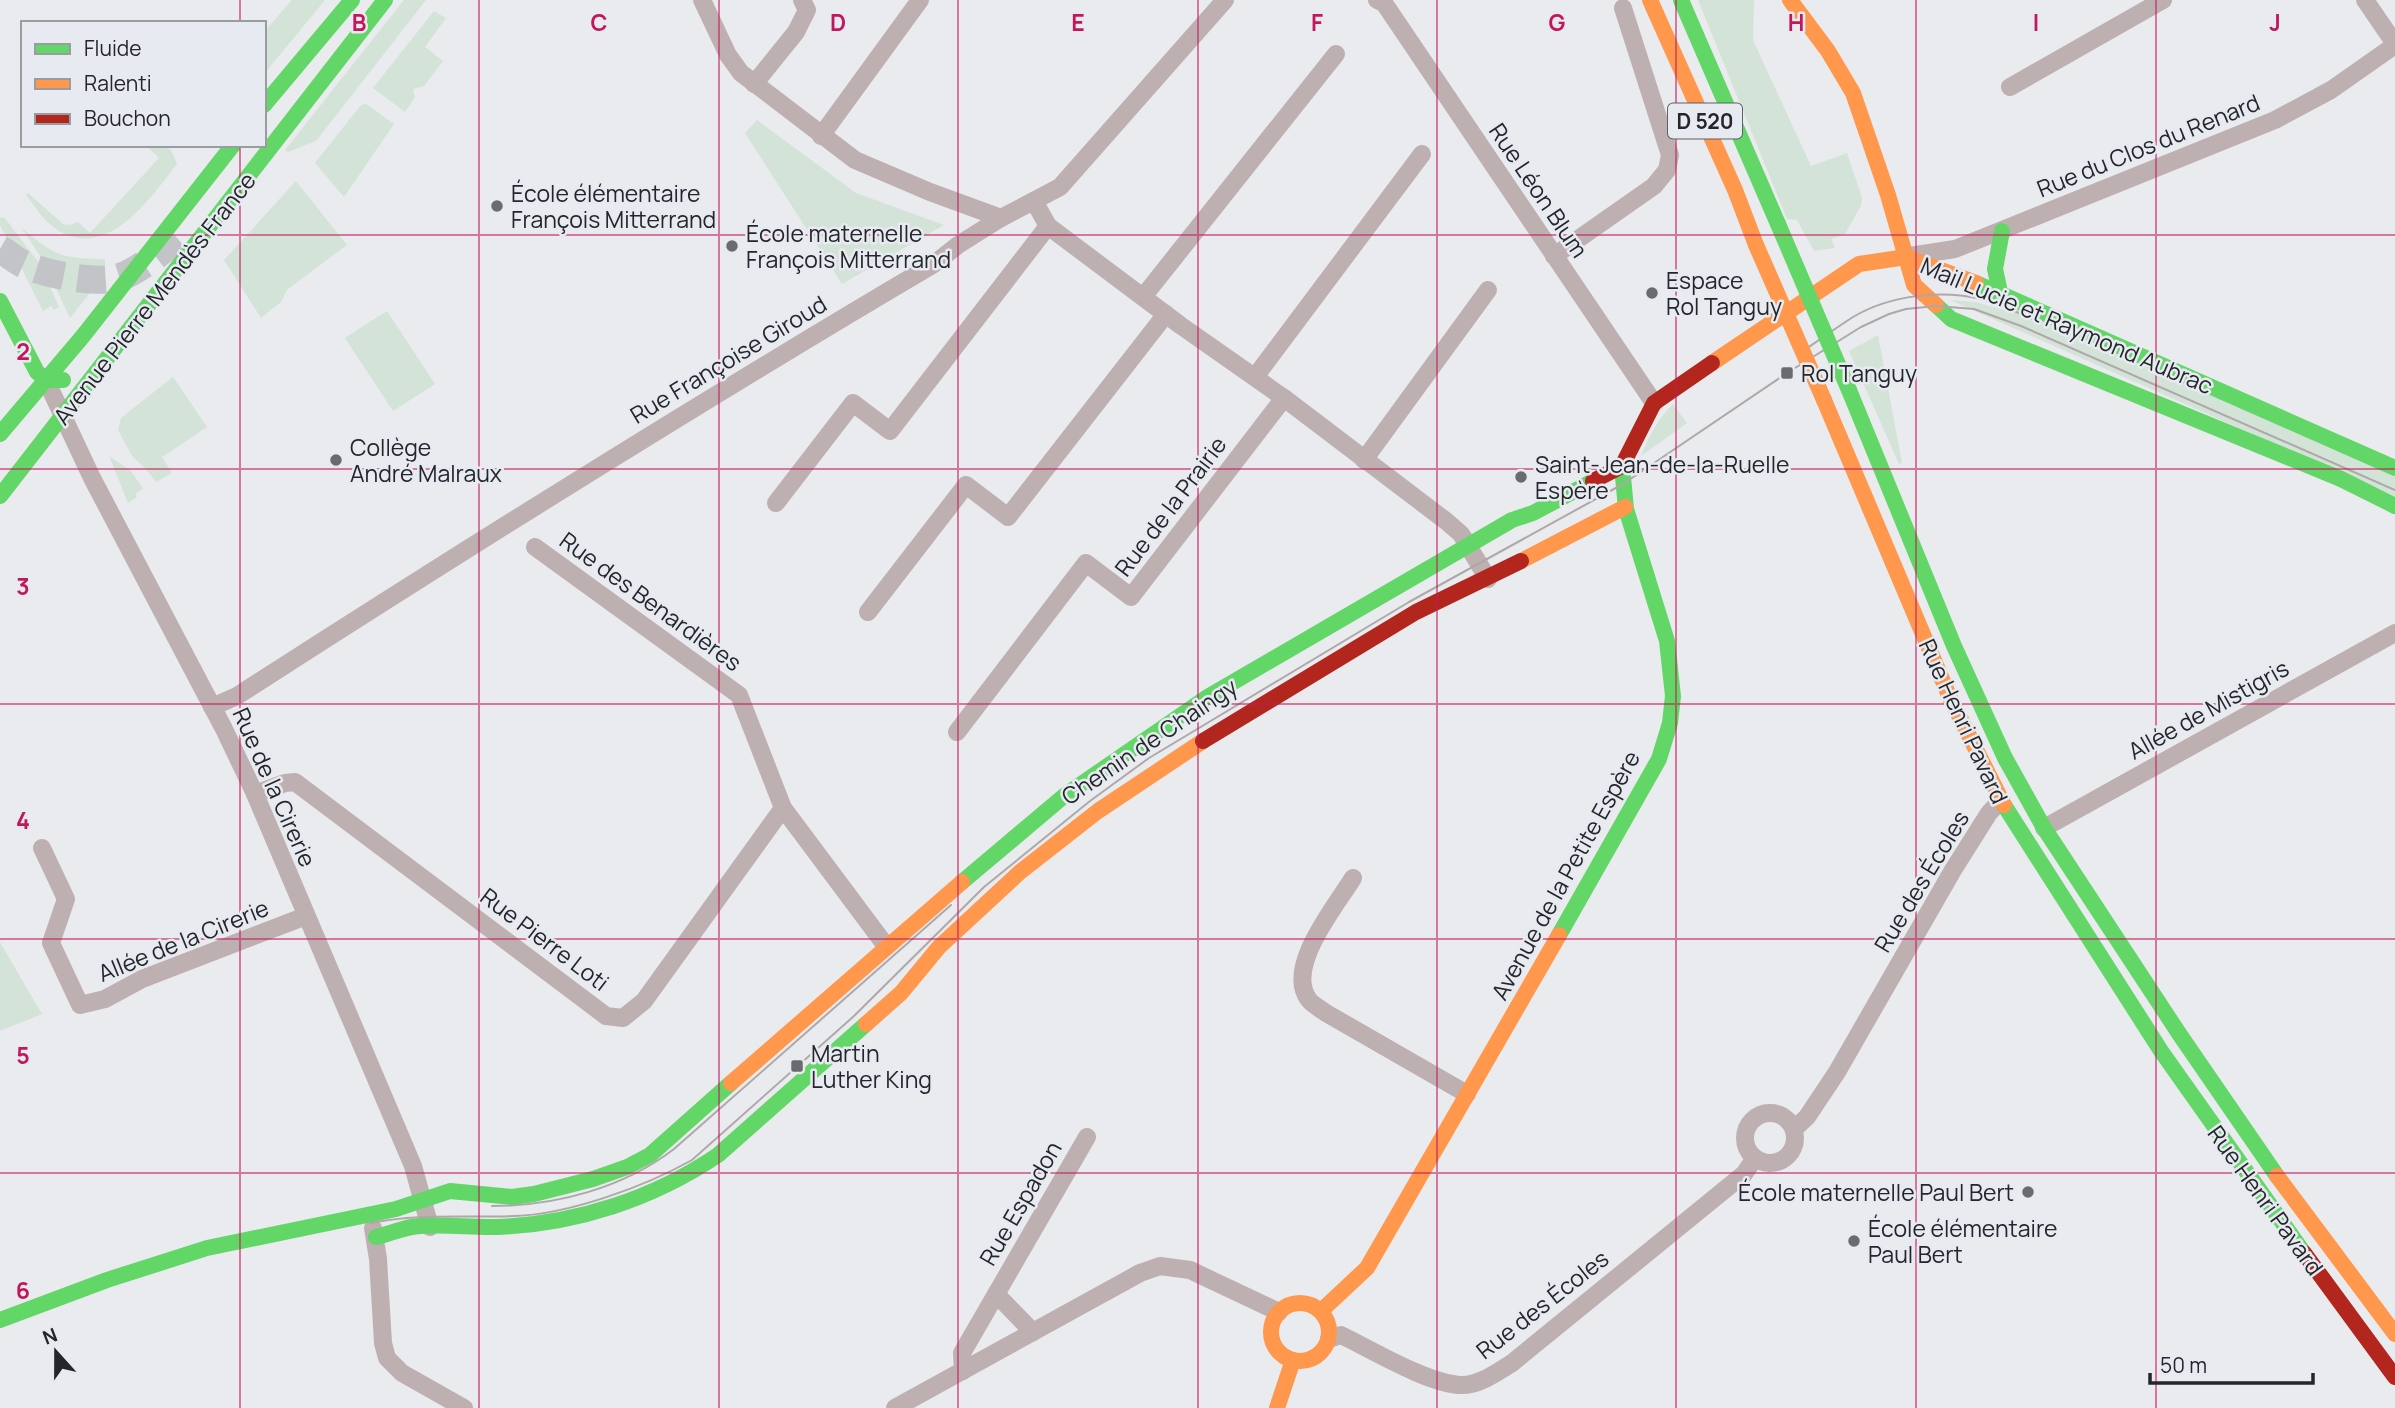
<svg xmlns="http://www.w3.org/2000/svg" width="2395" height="1408" font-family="Manrope,sans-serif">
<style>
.green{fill:#d4e3d7}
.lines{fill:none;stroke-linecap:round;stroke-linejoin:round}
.primary-tunnel{stroke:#c2c4c7;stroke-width:28;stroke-dasharray:28 14;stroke-linecap:butt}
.street{stroke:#beb0b1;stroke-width:18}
.fast{stroke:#63d668;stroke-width:16}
.slow{stroke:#ff974d;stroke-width:16}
.jam{stroke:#b3261e;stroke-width:16}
.tram{stroke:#aea8a9;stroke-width:2}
.fast-bridge{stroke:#63d668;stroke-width:16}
.slow-bridge{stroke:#ff974d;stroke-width:16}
.grid{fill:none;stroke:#c2185b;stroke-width:2;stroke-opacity:0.55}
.poi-dot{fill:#6a6b6e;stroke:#e7eaf1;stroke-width:2.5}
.labels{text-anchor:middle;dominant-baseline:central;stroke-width:5;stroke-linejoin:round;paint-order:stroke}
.shield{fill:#e7eaf1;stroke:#5f6165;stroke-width:2}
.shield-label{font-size:21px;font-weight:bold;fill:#252629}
.street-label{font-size:23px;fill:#252629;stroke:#e7eaf1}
.poi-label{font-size:23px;fill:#252629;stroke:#e7eaf1;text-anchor:start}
.grid-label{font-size:23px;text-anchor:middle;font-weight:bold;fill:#c2185b;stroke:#e7eaf1;stroke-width:5;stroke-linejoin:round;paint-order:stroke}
</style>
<rect width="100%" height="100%" fill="#e9ebef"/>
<g class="green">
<path d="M 292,0 L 325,0 L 264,74 L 264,32 Z"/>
<path d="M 404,0 L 426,0 L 316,141 L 288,152 L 285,150 Z"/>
<path d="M 1698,0 L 1754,0 L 1753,40 L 1811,166 L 1847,153 L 1862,197 L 1861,206 L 1845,234 L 1831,239 L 1835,248 L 1814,251 L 1797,220 L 1787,219 Z"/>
<path d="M 434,11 L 446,18 L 425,47 L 443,61 L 424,86 L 413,89 L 415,97 L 405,112 L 373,88 Z"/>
<path d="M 366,104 L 394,124 L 344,197 L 315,163 L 361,105 Z"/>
<path d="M 757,120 L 856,193 L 944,225 L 842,284 L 745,133 Z"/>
<path d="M 146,145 L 165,145 L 171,150 L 177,164 C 147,202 101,271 46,221 C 39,213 32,203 26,195 L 28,193 L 63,224 L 70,225 L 78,222 L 90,233 L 159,158 Z"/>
<path d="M 296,181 L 347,245 L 287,290 L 281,302 L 261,318 L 224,260 Z"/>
<path d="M 4,217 L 39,263 L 59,307 L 54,310 L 51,306 L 43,311 L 0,225 L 0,218 Z"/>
<path d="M 21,227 C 53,255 62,259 105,259 L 105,274 L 70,318 L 42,259 Z"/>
<path d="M 1950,300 L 1976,302 L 2004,310 L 2008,305 L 2395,474 L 2395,497 Z"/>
<path d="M 387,311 L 435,384 L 393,411 L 345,338 Z"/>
<path d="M 1878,335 L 1902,463 L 1899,464 L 1849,351 Z"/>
<path d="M 173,377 L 207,427 L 162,457 L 172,473 L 156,482 L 146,469 L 132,456 L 118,430 L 121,418 Z"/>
<path d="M 1673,404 L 1687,423 L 1641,456 C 1649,435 1658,419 1673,404 Z"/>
<path d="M 109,456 L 131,471 L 143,489 L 135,494 L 137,497 L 128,503 Z"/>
<path d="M 0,942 L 42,1014 L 0,1031 Z"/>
</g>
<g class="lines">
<path class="primary-tunnel" d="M 0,249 C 7,253 15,260 23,264 C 45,274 96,285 120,277 C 140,271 172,243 187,229"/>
<g class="street">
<path d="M 702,0 L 728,55 L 741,73 L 855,160 L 930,192 L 1001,218"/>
<path d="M 1377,0 L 1384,3 L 1654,403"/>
<path d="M 2365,0 L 2395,44"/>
<path d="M 754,84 L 796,32 L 807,10 L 802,0"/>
<path d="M 2010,87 L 2163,0"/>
<path d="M 821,136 L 920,0"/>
<path d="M 1034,201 L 1048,226 L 1180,325 L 1284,398 L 1446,521 L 1461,534 L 1488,579"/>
<path d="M 1554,256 L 1654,186 L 1667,170 L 1670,155 L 1623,8"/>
<path d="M 1910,256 L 1955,249 L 2275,120 L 2331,90 L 2395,45"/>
<path d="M 1143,297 L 1336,54"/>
<path d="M 1255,377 L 1422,154"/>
<path d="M 46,380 L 92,478 L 224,729 L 255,794 L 413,1166 L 430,1227"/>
<path d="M 1364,460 L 1488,290"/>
<path d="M 776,503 L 853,403 L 890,431 L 1048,226"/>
<path d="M 535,547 L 739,695 L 783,808 L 886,946"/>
<path d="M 868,612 L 966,485 L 1008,517 L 1166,314"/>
<path d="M 212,707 L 237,696 C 467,548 698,403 934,264 L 958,245 L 1001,218 L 1060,187 L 1225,0"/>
<path d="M 957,732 L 1086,563 L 1131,597 L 1284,398"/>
<path d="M 255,794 L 285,783 L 295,782 L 606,1016 L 623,1018 L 644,1001 L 783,808"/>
<path d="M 2044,828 L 2395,633"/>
<path d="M 42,848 L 66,899 L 51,943 L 80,1005 L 105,999 L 142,979 L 306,916"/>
<path d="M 1353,878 C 1336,906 1284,968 1309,1000 C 1313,1005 1321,1009 1326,1013 L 1467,1094"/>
<circle cx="1770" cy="1138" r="25"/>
<path d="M 1794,1129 L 1807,1117 L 1837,1072 L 1953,870 L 1989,813 L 2001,800"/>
<path d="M 373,1228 L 378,1259 L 383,1343 L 387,1358 L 402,1373 L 464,1408"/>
<path d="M 996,1294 L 1033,1332"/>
<path d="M 1329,1339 L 1341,1335 C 1372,1350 1430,1385 1462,1385 C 1480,1385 1497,1372 1512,1363 L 1744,1174 L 1755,1158"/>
<path d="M 963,1371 L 962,1353 L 1087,1137"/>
<path d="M 895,1408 L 1140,1273 L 1160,1266 L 1190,1270 L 1279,1312"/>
</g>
<g class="fast">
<path d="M 1681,0 L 1778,224"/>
<path d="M 264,105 L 352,0"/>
<path d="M 1976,283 L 2395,468"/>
<path d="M 2000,292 L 1995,269 L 2002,231"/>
<path d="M 0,301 L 37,372 L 46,380 L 63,380"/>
<path d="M 1936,305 L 1951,319 L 2341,479 L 2395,506"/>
<path d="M 1849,390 L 1954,646 L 2005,758 L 2044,828 L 2180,1035 L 2277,1176"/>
<path d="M 0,434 L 83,336 L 233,145"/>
<path d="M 0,496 L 385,0"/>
<path d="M 2004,805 L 2161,1051 L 2304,1253"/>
<path d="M 962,882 L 1064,796 L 1206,698 L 1512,520 L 1533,513 L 1593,481"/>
<path d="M 1559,935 L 1659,759 L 1670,723 L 1673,696 L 1667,641 L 1626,509 L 1622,466"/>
<path d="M 376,1237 C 388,1234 400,1229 412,1227 C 440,1223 469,1228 497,1227 C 576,1224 653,1199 718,1155 L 866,1024"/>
<path d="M 0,1320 L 107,1280 L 207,1248 L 396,1209 L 450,1191 L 512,1197 L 534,1194 L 593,1179 L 627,1167 L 650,1155 L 731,1083"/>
</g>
<g class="slow">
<path d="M 1650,0 L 1735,190 L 1756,245"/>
<path d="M 1790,0 L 1828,51 L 1853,93 L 1888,195 L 1914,285 L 1936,305"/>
<path d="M 1712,363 L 1859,264 L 1906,257 L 1976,283"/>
<path d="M 1824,400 L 1950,698 L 2004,805"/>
<path d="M 1521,561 L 1625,507"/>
<path d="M 866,1024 L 901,993 L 939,947 L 1020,872 L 1098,811 L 1203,741"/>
<path d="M 731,1083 L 962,882"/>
<path d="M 2277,1176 L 2395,1334"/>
<circle cx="1300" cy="1332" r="29"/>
<path d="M 1321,1311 L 1367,1268 L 1559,935"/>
<path d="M 1277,1408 L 1293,1360"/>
</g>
<g class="jam">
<path d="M 1593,481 L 1622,466 L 1654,403 L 1712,363"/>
<path d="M 1203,741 L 1416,612 L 1521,561"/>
<path d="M 2304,1253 L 2395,1377"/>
</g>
<g class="tram">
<path d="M 1803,351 C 1819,340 1836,328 1853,317 C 1890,295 1942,289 1984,300 C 2003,305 2022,315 2040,322"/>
<path d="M 492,1206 C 556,1206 623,1188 674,1149 L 951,905"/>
<path d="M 371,1223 C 419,1213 466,1218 515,1216 C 569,1214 644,1187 692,1160 L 854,1016 L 984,887 L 1090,801 L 1149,758 L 1409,602 L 1623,484 L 1787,373 L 1861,327 L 1889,314 L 1906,309 L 1936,306 L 1974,309 L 2021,326 L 2395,490"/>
</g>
<path class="fast-bridge" d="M 1778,224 L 1849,390"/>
<path class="slow-bridge" d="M 1756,245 L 1824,400"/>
</g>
<path class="grid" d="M 240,0 L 240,23M 479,0 L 479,1408M 719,0 L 719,1408M 958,0 L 958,1408M 1198,0 L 1198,1408M 1437,0 L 1437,1408M 1676,0 L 1676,1408M 1916,0 L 1916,1408M 2156,0 L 2156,1408M 240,145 L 240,1408M 0,235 L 2395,235M 0,469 L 2395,469M 0,704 L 2395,704M 0,939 L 2395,939M 0,1173 L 2395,1173"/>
<g class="poi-dot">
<circle cx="497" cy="206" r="7"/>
<circle cx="732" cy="246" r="7"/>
<circle cx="1652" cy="293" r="7"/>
<rect x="1780" y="366" width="14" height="14" rx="3.5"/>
<circle cx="336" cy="460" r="7"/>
<circle cx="1521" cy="477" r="7"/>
<rect x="790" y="1059" width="14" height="14" rx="3.5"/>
<circle cx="2028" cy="1192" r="7"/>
<circle cx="1854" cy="1241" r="7"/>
</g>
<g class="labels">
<rect class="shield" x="1668" y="103.5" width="74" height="35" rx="5"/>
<g class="shield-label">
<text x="1705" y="121">D 520</text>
</g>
<g class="street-label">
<text transform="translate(2148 145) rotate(-22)">Rue du Clos du Renard</text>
<text transform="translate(1539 190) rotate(56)">Rue Léon Blum</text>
<text transform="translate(154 298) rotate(-52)">Avenue Pierre Mendès France</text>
<text transform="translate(2067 325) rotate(23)">Mail Lucie et Raymond Aubrac</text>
<text transform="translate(728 359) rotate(-31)">Rue Françoise Giroud</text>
<text transform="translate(1170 506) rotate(-53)">Rue de la Prairie</text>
<text transform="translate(651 601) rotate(36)">Rue des Benardières</text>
<text transform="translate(2208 709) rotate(-29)">Allée de Mistigris</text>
<text transform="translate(1964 721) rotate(65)">Rue Henri Pavard</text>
<text transform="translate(1149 741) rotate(-34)">Chemin de Chaingy</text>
<text transform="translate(275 787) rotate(66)">Rue de la Cirerie</text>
<text transform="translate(1565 875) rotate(-61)">Avenue de la Petite Espère</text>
<text transform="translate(1921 881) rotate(-59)">Rue des Écoles</text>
<text transform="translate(545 939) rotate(37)">Rue Pierre Loti</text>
<text transform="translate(183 940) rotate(-22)">Allée de la Cirerie</text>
<text transform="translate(2266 1200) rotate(54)">Rue Henri Pavard</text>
<text transform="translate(1020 1203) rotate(-60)">Rue Espadon</text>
<text transform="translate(1542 1304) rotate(-38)">Rue des Écoles</text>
</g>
<g class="poi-label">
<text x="511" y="193">École élémentaire<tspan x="511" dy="26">François Mitterrand</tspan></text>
<text x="746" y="233">École maternelle<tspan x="746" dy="26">François Mitterrand</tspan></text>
<text x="1666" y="280">Espace<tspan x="1666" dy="26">Rol Tanguy</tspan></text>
<text x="1801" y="373">Rol Tanguy</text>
<text x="350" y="447">Collège<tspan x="350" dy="26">André Malraux</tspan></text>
<text x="1535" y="464">Saint-Jean-de-la-Ruelle<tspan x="1535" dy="26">Espère</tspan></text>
<text x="811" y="1053">Martin<tspan x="811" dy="26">Luther King</tspan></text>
<text x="2014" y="1192" text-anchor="end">École maternelle Paul Bert</text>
<text x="1868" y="1228">École élémentaire<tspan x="1868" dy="26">Paul Bert</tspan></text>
</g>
</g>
<g class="grid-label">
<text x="359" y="31">B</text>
<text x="599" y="31">C</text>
<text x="838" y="31">D</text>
<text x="1078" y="31">E</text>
<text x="1317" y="31">F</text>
<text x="1557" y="31">G</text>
<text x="1796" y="31">H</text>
<text x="2036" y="31">I</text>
<text x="2275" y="31">J</text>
<text x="23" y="360">2</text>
<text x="23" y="595">3</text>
<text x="23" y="829">4</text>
<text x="23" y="1064">5</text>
<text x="23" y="1299">6</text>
</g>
<rect x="21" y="21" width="245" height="126" fill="#e7eaf1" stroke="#999ca1" stroke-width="2"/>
<rect x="35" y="44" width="35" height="10" fill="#63d668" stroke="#999ca1" stroke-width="2"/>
<text x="84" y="56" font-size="21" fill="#252629">Fluide</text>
<rect x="35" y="79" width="35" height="10" fill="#ff974d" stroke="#999ca1" stroke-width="2"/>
<text x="84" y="91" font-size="21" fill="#252629">Ralenti</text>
<rect x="35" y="114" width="35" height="10" fill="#b3261e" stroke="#999ca1" stroke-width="2"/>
<text x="84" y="126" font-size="21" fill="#252629">Bouchon</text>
<g transform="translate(56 1352) rotate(339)" stroke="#e7eaf1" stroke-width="5" paint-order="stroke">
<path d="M0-5L12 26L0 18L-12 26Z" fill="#252629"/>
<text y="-10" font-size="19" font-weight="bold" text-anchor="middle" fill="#252629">N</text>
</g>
<path d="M2150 1373v10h163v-10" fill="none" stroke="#252629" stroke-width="3.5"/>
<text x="2160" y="1373" font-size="21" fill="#252629" stroke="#e7eaf1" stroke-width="5" paint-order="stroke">50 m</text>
</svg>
